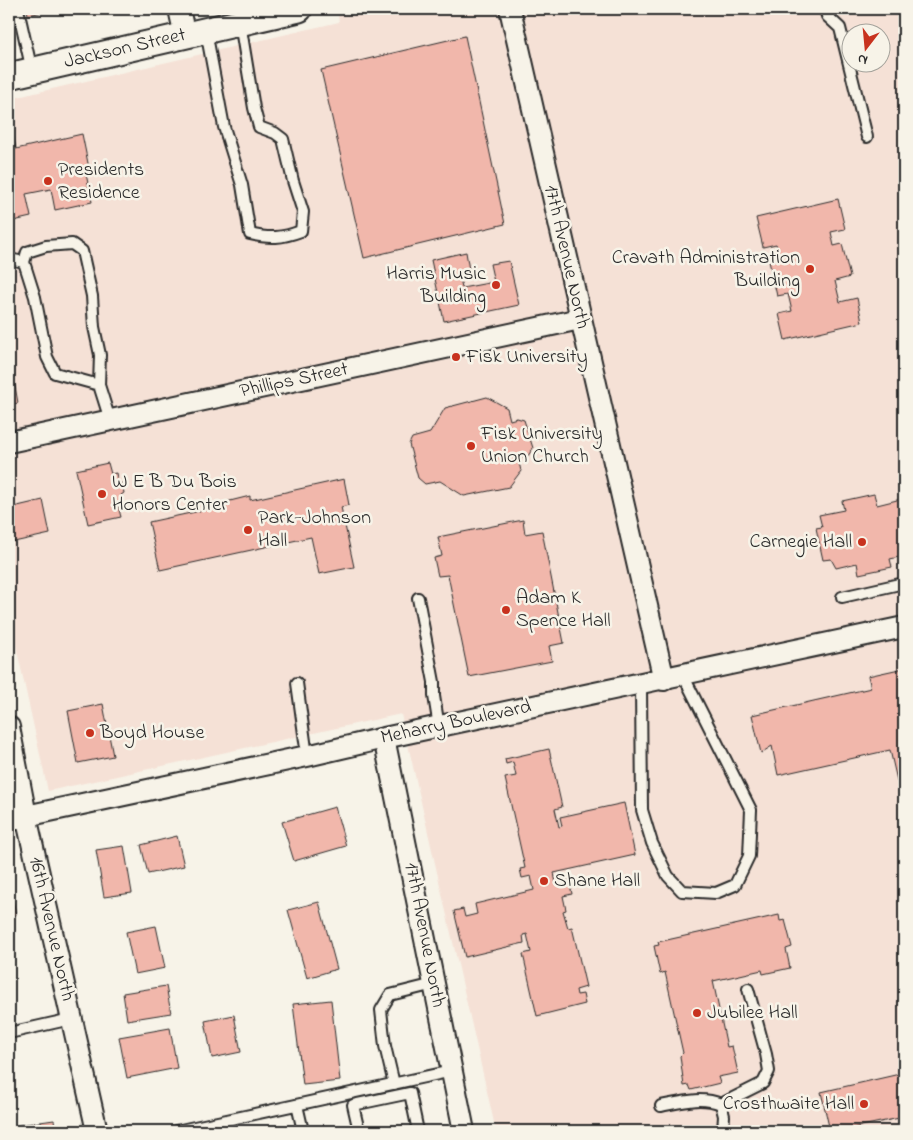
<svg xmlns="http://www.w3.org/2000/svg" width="913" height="1140" font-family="'Indie Flower',sans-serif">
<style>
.built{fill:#f5e1d6;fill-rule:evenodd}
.building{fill:#f1b7ab;stroke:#2b2b2b}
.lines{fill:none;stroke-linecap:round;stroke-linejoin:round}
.service-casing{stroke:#2b2b2b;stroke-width:14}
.minor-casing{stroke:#2b2b2b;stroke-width:24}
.tertiary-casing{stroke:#2b2b2b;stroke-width:29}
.service{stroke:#f7f3e8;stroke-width:10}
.minor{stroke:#f7f3e8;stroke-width:20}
.tertiary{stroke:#f7f3e8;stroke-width:25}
.poi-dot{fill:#c8321e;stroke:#f7f3e8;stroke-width:2}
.labels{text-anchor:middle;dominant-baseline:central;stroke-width:5;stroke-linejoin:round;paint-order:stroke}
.street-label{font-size:20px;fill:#2b2b2b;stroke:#f7f3e8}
.poi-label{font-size:20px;fill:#2b2b2b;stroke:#f7f3e8;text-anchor:start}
</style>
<rect width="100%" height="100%" fill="#f7f3e8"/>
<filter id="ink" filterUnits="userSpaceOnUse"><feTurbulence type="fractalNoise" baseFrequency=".02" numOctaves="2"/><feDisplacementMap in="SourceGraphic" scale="10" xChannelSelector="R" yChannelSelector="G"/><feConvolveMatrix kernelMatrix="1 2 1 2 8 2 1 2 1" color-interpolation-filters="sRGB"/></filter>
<g filter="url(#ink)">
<path class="built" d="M 337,9 L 904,9 L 904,1131 L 496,1131 L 401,714 L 48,791 L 9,614 L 9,99 L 339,22 ZM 850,32 L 880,32 L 880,62 L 850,62 Z"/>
<g class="building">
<path d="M 27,9 L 58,9 L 28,15 Z"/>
<path d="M 465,36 L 505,224 L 364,258 L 321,70 Z"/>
<path d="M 9,133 L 13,133 L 16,149 L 82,134 L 90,173 L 86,174 L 92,202 L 55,210 L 51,189 L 26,194 L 31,217 L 9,222 Z"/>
<path d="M 838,199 L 845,229 L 831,232 L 834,246 L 842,244 L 850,277 L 835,281 L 840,302 L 857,298 L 862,322 L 785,340 L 779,314 L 792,311 L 788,294 L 777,296 L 769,261 L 780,258 L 776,244 L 763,247 L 756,218 Z"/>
<path d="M 466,252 L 469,270 L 459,272 L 462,288 L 494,282 L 490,264 L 509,261 L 519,305 L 444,321 L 431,260 Z"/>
<path d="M 9,352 L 18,403 L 9,405 Z"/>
<path d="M 487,397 L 507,408 L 510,420 L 517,418 L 524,420 L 533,448 L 528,456 L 518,458 L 521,471 L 509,487 L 464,496 L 440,481 L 425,484 L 418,478 L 409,444 L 412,438 L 430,433 L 445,408 Z"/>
<path d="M 108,463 L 111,474 L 116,473 L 118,484 L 122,483 L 124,493 L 121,495 L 123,505 L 118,506 L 121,517 L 88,524 L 76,470 Z"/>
<path d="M 344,479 L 349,505 L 341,507 L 354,567 L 319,574 L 311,537 L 160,570 L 149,522 L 223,506 L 222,503 L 250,496 L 250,500 Z"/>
<path d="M 874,494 L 877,505 L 901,499 L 904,513 L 904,556 L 890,559 L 892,567 L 859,574 L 857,563 L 836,568 L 831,559 L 823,560 L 816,528 L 822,527 L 819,515 L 844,510 L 842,501 Z"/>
<path d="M 43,500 L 50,534 L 14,542 L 9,519 L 9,508 Z"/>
<path d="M 523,520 L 525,534 L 542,531 L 564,643 L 549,646 L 552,661 L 469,677 L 448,575 L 438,576 L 434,558 L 442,556 L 438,537 Z"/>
<path d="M 904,668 L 904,811 L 890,750 L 778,775 L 772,746 L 761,753 L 752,715 L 871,688 L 868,676 Z"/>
<path d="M 103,704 L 113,756 L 78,763 L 68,711 Z"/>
<path d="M 549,749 L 562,807 L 555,809 L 559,827 L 562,826 L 560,817 L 624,803 L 635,855 L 554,873 L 556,883 L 569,880 L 572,894 L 563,896 L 566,910 L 563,911 L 568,928 L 572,927 L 586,987 L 576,990 L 577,995 L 583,994 L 585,1004 L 537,1016 L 523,954 L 531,952 L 527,934 L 523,935 L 524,943 L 465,957 L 454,911 L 463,909 L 465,917 L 477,914 L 475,904 L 534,890 L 531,876 L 522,878 L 520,869 L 525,868 L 505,778 L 516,776 L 513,762 L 506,764 L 505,759 Z"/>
<path d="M 335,807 L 346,846 L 294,861 L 282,822 Z"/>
<path d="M 177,836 L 184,866 L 148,874 L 141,845 Z"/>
<path d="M 124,846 L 132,893 L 104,897 L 96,850 Z"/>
<path d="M 9,876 L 16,915 L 9,916 Z"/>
<path d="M 319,902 L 337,969 L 307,978 L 288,910 Z"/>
<path d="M 779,915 L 780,921 L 785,920 L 792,947 L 786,949 L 790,968 L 763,974 L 762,970 L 713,981 L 727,1047 L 732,1046 L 738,1073 L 718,1077 L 720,1083 L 691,1090 L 689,1085 L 684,1086 L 680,1056 L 683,1053 L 665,972 L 660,974 L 654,946 L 659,945 L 658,942 Z"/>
<path d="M 156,926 L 165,968 L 135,974 L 126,932 Z"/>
<path d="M 166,986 L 171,1013 L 127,1020 L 123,993 Z"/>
<path d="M 331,1000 L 340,1081 L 303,1085 L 293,1004 Z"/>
<path d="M 234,1015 L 241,1052 L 212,1058 L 205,1021 Z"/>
<path d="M 170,1028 L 177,1068 L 127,1078 L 119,1037 Z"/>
<path d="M 904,1073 L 904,1117 L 838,1131 L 830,1131 L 821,1092 Z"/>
<path d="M 54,1120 L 56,1131 L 20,1131 L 19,1125 Z"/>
</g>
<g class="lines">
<g class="service-casing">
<g id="service">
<path d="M 18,9 L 32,71"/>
<path d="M 825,9 L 827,16 L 840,28 L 867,137"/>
<path d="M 206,31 L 224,127 L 242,185 L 250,234 C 270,239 282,238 301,231 L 303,212 L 293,181 L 283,139 L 275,133 L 259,127 L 254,108 L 240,23"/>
<path d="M 9,259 L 24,262"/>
<path d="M 99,385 L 55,373 L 47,357 L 35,297 L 24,262 L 27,252 L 46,246 L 72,244 L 82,251 L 92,296 L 94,327 L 100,355 L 99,385 L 110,420"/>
<path d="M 842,597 L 904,583"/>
<path d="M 418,598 L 434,682 L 434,696 L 439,727"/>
<path d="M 297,683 L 307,756"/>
<path d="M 641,684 L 642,810 L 652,843 L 668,876 L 682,891 L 716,893 L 735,885 L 749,856 L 751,810 L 683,675"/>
<path d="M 9,1033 L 71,1019"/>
<path d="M 394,1084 L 385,1046 L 381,1010 L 390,995 L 434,984"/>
<path d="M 721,1104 L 763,1083 L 769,1071 L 766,1054 L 748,989"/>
<path d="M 297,1105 L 303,1131"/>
<path d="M 661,1106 C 682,1102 701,1096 721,1104 L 724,1116 L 723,1131"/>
<path d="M 176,1131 L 452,1071"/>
<path d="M 359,1131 L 353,1105 L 410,1093 L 418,1131"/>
</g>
</g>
<g class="minor-casing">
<g id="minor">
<path d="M 179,9 L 185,36"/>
<path d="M 510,9 L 664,680"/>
<path d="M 9,442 L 580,319"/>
<path d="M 9,727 L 26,816 L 97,1131"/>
<path d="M 384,738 L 464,1131"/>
<path d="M 9,821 L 26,816 L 307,756 L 384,738 L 904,627"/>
</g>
</g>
<g class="tertiary-casing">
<path id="tertiary" d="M 9,76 L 299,9"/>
</g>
<use href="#service" class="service"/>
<use href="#minor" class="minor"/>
<use href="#tertiary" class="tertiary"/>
</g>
</g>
<g class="poi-dot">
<circle cx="48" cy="181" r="5"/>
<circle cx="810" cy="269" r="5"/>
<circle cx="496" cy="285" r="5"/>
<circle cx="456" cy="357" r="5"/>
<circle cx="471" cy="446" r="5"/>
<circle cx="102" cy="494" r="5"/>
<circle cx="248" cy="530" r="5"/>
<circle cx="862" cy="542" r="5"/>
<circle cx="506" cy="610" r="5"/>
<circle cx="90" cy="733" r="5"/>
<circle cx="544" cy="881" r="5"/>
<circle cx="697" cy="1013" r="5"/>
<circle cx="864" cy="1104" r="5"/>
</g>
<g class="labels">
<g class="street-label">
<text transform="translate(125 49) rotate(-13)">Jackson Street</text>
<text transform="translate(566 257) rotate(77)">17th Avenue North</text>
<text transform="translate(294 381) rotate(-12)">Phillips Street</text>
<text transform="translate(456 723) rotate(-12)">Meharry Boulevard</text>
<text transform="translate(51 929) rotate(77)">16th Avenue North</text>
<text transform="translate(424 935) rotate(79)">17th Avenue North</text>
</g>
<g class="poi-label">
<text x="58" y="170">Presidents<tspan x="58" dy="23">Residence</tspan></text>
<text x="800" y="258" text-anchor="end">Cravath Administration<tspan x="800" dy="23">Building</tspan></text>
<text x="486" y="274" text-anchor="end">Harris Music<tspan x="486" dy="23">Building</tspan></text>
<text x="466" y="357">Fisk University</text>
<text x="481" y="434">Fisk University<tspan x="481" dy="23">Union Church</tspan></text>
<text x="112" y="482">W E B Du Bois<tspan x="112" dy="23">Honors Center</tspan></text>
<text x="258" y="518">Park-Johnson<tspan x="258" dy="23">Hall</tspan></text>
<text x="852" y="542" text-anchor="end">Carnegie Hall</text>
<text x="516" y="598">Adam K<tspan x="516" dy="23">Spence Hall</tspan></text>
<text x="100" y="733">Boyd House</text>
<text x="554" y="881">Shane Hall</text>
<text x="707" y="1013">Jubilee Hall</text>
<text x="854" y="1104" text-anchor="end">Crosthwaite Hall</text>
</g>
</g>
<rect width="913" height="1140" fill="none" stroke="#f7f3e8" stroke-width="30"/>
<rect x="15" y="15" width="883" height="1110" fill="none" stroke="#2b2b2b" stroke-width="2" filter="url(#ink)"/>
<g transform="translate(866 48) rotate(196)"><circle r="24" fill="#f7f3e8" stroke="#a5a39c"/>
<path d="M0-4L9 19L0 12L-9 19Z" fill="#c8321e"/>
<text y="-8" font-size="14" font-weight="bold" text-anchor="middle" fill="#2b2b2b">N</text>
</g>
</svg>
